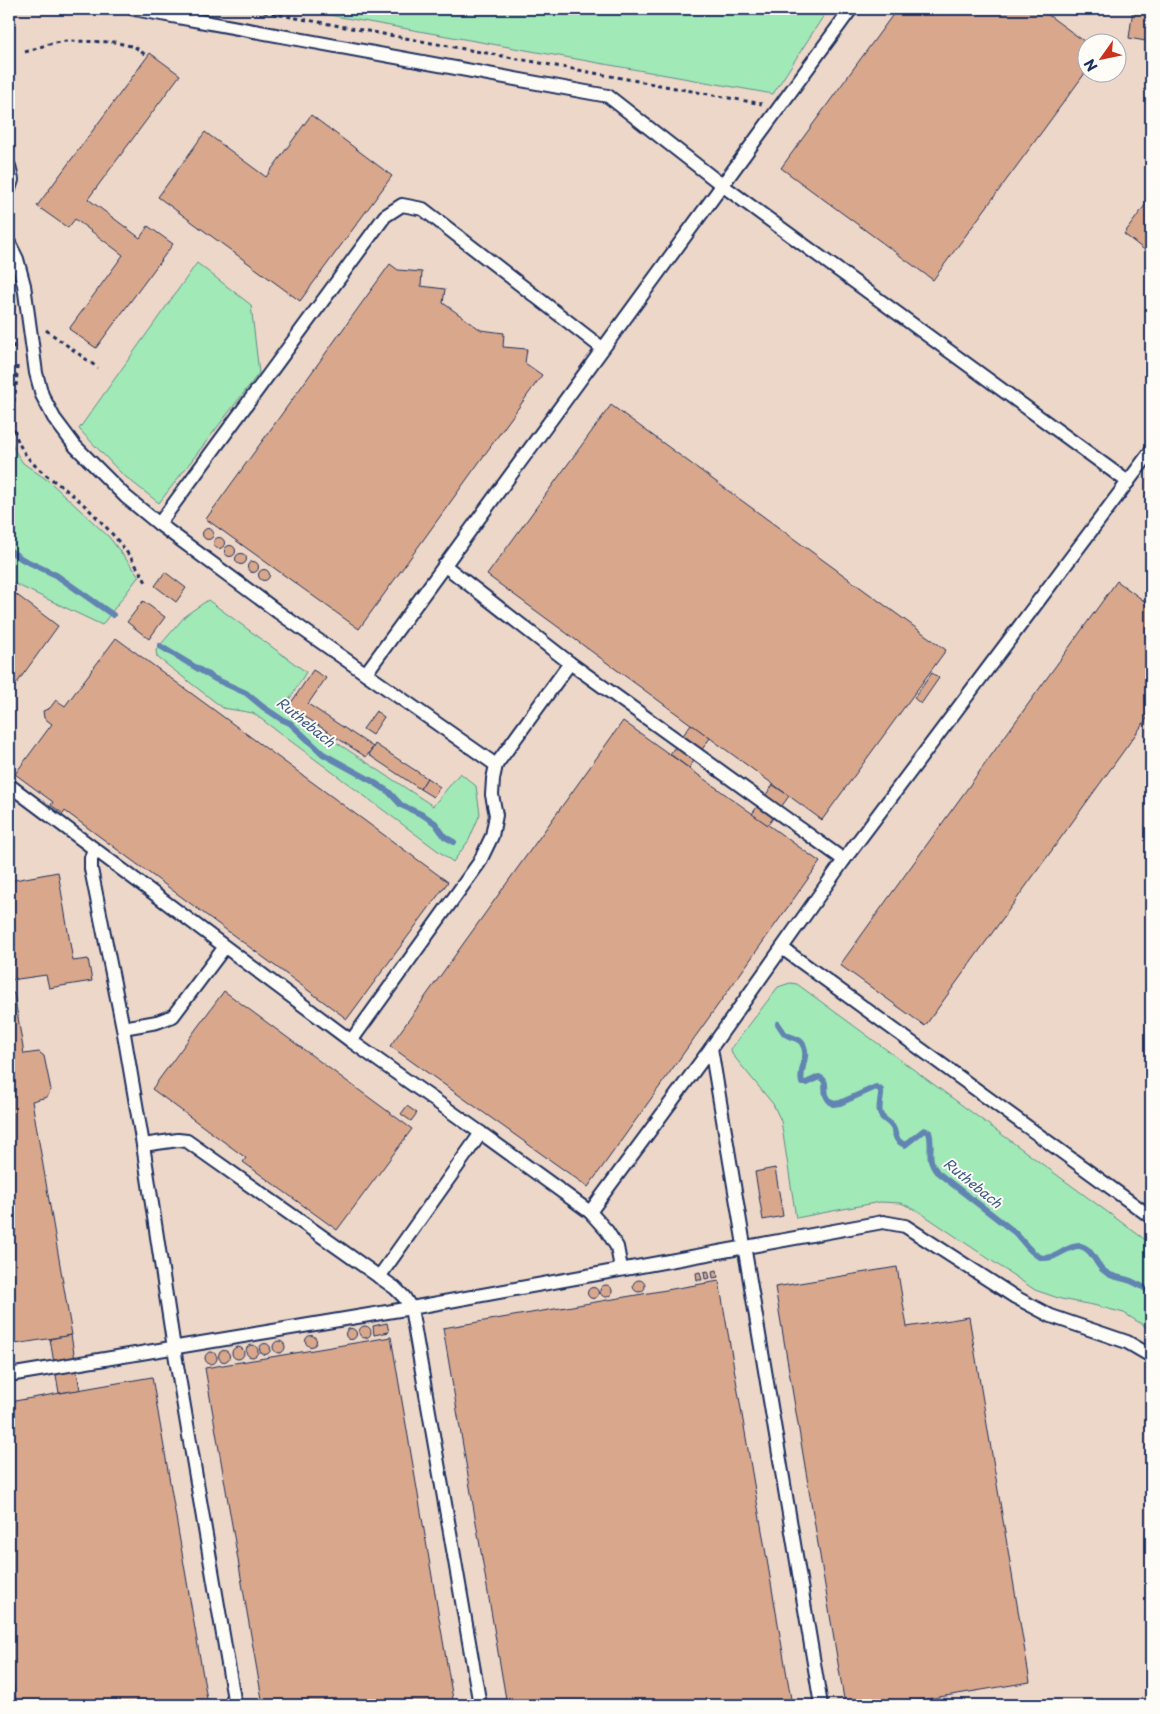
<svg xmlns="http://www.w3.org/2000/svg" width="1160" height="1714" font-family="'Playpen Sans',sans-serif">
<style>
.built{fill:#edd7c8;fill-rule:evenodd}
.green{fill:#a1e9b7;stroke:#5e8c8a}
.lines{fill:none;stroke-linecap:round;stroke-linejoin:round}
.stream{stroke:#6284b2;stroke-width:6}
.building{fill:#d9a88c;stroke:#1b2f5e}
.lane-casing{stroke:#1b2f5e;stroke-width:16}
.path{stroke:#1b2f5e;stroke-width:3;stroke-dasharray:4 4;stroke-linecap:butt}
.lane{stroke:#fdfcf7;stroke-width:12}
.labels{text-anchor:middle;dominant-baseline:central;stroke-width:4;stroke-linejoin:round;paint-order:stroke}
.water-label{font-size:14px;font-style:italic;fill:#3e5a88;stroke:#fdfcf7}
</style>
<rect width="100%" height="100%" fill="#f6ebe2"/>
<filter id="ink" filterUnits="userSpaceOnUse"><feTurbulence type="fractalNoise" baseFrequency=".02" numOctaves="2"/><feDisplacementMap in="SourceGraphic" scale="10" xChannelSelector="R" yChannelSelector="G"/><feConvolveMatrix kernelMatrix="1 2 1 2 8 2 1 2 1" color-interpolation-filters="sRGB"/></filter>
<g filter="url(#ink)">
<path class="built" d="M 9,9 L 295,9 L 773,94 L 828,9 L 1151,9 L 1151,1705 L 9,1705 ZM 1088,42 L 1118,42 L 1118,72 L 1088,72 Z"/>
<g class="green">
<path d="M 295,9 L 828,9 L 773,94 Z"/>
<path d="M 197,263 L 251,305 L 259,373 L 159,503 L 122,474 L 79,429 Z"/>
<path d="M 9,435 L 15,451 L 23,463 L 50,482 L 109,537 L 139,576 L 102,625 L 9,581 Z"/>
<path d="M 208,600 L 306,672 L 284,708 L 433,806 L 460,773 L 476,786 L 480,814 L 469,840 L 453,862 L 253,713 L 223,708 L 157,657 L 156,650 L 186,615 Z"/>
<path d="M 790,983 L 797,984 L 1151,1244 L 1151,1330 L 1124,1313 L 1093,1305 L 1061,1299 L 1035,1290 L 918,1211 L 901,1203 L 880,1202 L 796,1218 L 781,1121 L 773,1104 L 732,1054 L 731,1049 L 778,987 Z"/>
</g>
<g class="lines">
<g class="stream">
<path d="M 9,550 L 22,559 L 56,575 L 113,615"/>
<path d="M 160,646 L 215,679 L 246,693 L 263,707 L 281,719 L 290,723 L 323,754 L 372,781 L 389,792 L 401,805 L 423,815 L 435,823 L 445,837 L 454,842"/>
<path d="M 778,1024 C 780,1026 782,1031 785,1034 C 790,1038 798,1037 802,1043 C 811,1056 798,1069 802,1083 L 806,1083 L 819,1077 C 832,1082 818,1093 833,1104 L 840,1103 L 876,1087 L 881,1090 C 882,1097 878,1106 880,1113 C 882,1120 886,1119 890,1124 C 899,1131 890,1138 905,1145 L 924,1130 L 929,1132 C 934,1148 925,1158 937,1172 C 962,1192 988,1211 1013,1231 C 1022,1238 1029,1253 1040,1257 C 1056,1262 1065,1245 1080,1246 C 1092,1248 1095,1263 1103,1270 C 1111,1278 1121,1277 1131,1281 C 1138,1284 1145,1288 1151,1292"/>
</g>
</g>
<g class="building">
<path d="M 897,9 L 1040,9 L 1088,44 L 1088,69 L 933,280 L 781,168 Z"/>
<path d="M 1133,9 L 1151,9 L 1151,42 L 1129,38 Z"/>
<path d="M 150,53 L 180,75 L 88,199 L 140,238 L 148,226 L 173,244 L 96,348 L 69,329 L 123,255 L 75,219 L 68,228 L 37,206 Z"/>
<path d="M 311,115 L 392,176 L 300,301 L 158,197 L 205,132 L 266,177 Z"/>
<path d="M 1151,197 L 1151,255 L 1124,234 Z"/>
<path d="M 390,264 L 398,270 L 422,272 L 421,286 L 445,289 L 443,303 L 481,330 L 504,333 L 503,347 L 527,349 L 525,363 L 542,375 L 359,629 L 206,519 Z"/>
<path d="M 611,405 L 946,650 L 822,820 L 487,575 Z"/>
<circle cx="208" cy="534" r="5.5"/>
<circle cx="219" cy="543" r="5.5"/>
<circle cx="230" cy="551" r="5.5"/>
<circle cx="241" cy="559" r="5.5"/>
<circle cx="253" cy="567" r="5.5"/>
<circle cx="264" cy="575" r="5.5"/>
<path d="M 165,572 L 186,588 L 176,602 L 155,586 Z"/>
<path d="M 1117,581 L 1151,606 L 1151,713 L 925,1026 L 840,965 Z"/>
<path d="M 9,589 L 58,626 L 9,694 Z"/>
<path d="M 143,601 L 165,617 L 149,639 L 127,622 Z"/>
<path d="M 116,638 L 448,882 L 347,1019 L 65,811 L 63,814 L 51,805 L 53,802 L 15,774 L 52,724 L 44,718 L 43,711 L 50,708 L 56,700 L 65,706 Z"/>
<path d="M 313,670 L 326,678 L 308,704 L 373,747 L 366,757 L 289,706 Z"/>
<path d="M 932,673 L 939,678 L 921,704 L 914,698 Z"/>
<path d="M 376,711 L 384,717 L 372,735 L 363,729 Z"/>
<path d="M 623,721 L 820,862 L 588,1187 L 390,1046 Z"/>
<path d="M 691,724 L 710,738 L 689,768 L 670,754 Z"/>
<path d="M 375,744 L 427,778 L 420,789 L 369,755 Z"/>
<path d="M 427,778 L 440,787 L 433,797 L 420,789 Z"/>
<path d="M 773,785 L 789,796 L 768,825 L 752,814 Z"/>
<path d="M 58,872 L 73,961 L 88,959 L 92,981 L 49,988 L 46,975 L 11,980 L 10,974 L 9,974 L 9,881 Z"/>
<path d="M 224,991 L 412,1129 L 337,1230 L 243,1162 L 246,1158 L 152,1089 Z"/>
<path d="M 14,993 L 24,1054 L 39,1052 L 44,1056 L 51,1090 L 47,1097 L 32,1101 L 72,1335 L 9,1345 L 9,994 Z"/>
<path d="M 407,1106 L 417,1113 L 411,1121 L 401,1114 Z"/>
<path d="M 775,1168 L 783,1216 L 763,1220 L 755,1172 Z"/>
<path d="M 897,1267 L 907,1327 L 969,1317 L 1030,1682 L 891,1705 L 845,1705 L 775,1287 Z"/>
<path d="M 717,1270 L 718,1277 L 713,1278 L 712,1271 Z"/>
<path d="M 708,1271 L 710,1278 L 705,1279 L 704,1272 Z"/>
<path d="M 700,1272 L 702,1280 L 697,1280 L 696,1273 Z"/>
<circle cx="639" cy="1286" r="6"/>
<path d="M 719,1281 L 792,1705 L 507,1705 L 443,1328 Z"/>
<circle cx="606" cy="1291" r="6"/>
<circle cx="593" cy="1293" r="5.5"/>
<path d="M 387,1323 L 389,1332 L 374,1335 L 373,1326 Z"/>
<circle cx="365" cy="1332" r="6"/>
<circle cx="351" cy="1334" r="5.5"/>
<path d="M 71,1335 L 80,1390 L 59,1393 L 50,1339 Z"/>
<circle cx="311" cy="1341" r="5.5"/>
<path d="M 391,1337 L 454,1705 L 263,1705 L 205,1368 Z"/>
<circle cx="279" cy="1347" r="6"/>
<circle cx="265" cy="1349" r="5.5"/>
<circle cx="252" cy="1351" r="6"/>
<circle cx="238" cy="1353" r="6"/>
<circle cx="224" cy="1356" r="5.5"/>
<circle cx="211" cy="1358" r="6"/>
<path d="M 152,1377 L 208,1705 L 17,1705 L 9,1658 L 9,1402 Z"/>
</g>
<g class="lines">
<g class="lane-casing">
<g id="lane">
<path d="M 134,9 L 608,96 L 722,185 L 1128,482"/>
<path d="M 9,166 L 12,180 L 9,189"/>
<path d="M 9,243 L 17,259 L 24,285 L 36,373 L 42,395 L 54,418 L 75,446 L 126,497 L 159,524 L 278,612 L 496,765 L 493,779 L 492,795 L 496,815 L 492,836 L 479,863 L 351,1041 L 9,785"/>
<path d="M 159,524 L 385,216 L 402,205 L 423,209 L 602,348"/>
<path d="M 444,565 L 570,663 L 844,860"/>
<path d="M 366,673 L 851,9"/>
<path d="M 496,765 L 570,663"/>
<path d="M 94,849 L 91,858 L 91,869 L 123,1028 L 143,1145"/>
<path d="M 782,948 L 1151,1217"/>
<path d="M 123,1028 L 157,1022 L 173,1016 L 224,948"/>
<path d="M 351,1041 L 481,1133 L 379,1277"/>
<path d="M 711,1048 L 821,1705"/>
<path d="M 481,1133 L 590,1212 L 607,1231 L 617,1247 L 621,1268"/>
<path d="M 590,1212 L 711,1048 L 844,860 L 1151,451"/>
<path d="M 9,1375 L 411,1308 L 883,1222 L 905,1226 L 1015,1297 L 1051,1316 L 1127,1342 L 1151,1356"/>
<path d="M 235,1705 L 174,1348 L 143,1145 L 178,1140 L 187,1141 L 395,1288 L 404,1297 L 411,1308 L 480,1705"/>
</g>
</g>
<g class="path">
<path d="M 248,9 L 762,104"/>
<path d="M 25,52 L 49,44 L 66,41 L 114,42 L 135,47 L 147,56"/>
<path d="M 9,329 L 14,348"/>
<path d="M 46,330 L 98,368"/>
<path d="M 17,366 C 17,378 16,389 14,401 C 13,407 11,413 12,419 C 19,467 52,475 83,504 C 108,527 131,554 147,584"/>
</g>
<use href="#lane" class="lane"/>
</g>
</g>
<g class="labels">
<g class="water-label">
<text transform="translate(306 722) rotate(39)">Ruthebach</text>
<text transform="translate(973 1183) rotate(39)">Ruthebach</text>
</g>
</g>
<rect width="1160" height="1714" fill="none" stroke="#fdfcf7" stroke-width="30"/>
<rect x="15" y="15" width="1130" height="1684" fill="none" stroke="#1b2f5e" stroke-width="2" filter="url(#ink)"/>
<g transform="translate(1102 58) rotate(237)"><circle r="24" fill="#fdfcf7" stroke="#a3aaba"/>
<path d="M0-4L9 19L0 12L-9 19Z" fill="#c8321e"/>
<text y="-8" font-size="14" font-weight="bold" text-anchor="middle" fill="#1b2f5e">N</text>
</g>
</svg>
